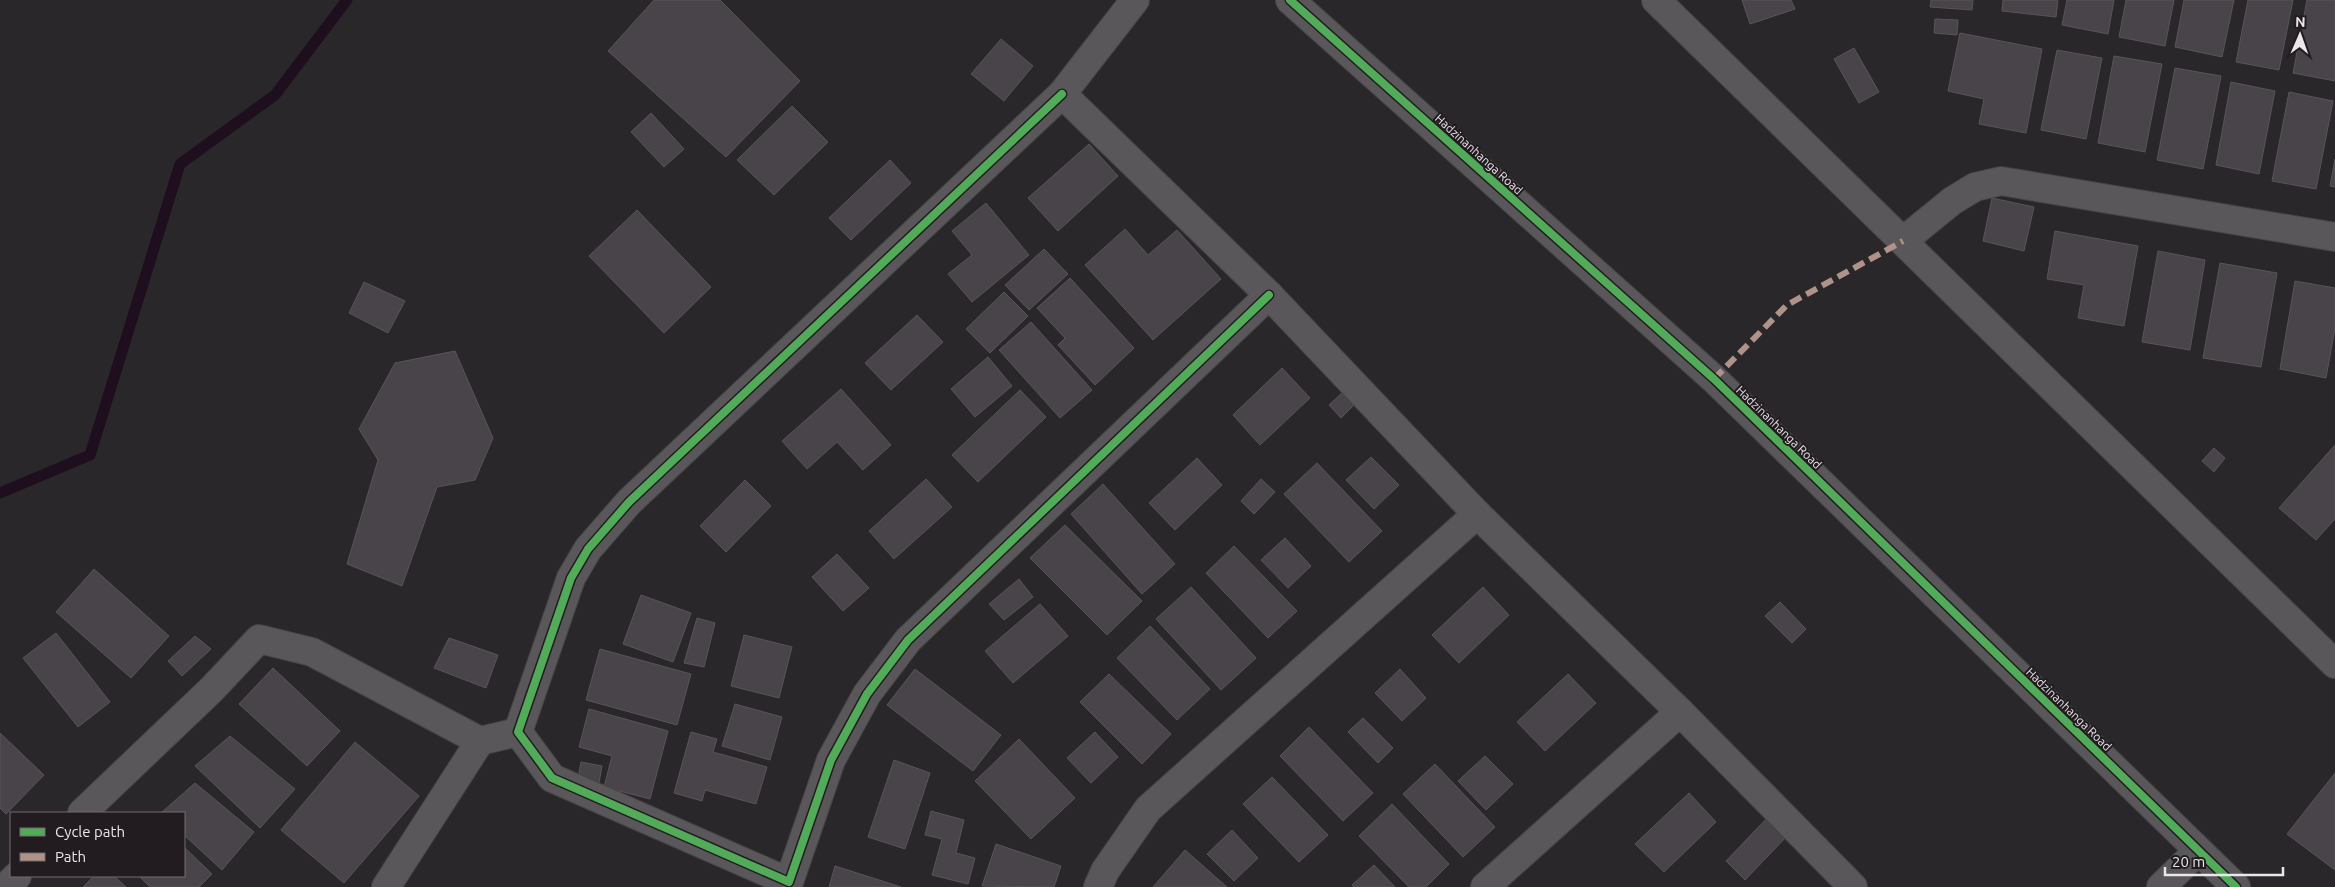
<svg xmlns="http://www.w3.org/2000/svg" width="2335" height="887" font-family="Ubuntu,sans-serif">
<style>
.lines{fill:none;stroke-linecap:round;stroke-linejoin:round}
.stream{stroke:#1e0e1e;stroke-width:11}
.building{fill:#494449;stroke:#585558}
.street-casing{stroke:#464446;stroke-width:30}
.secondary-casing{stroke:#464446;stroke-width:30}
.street{stroke:#595759;stroke-width:28}
.secondary{stroke:#595759;stroke-width:28}
.quiet{stroke:#af9288;stroke-width:6;stroke-dasharray:12 6;stroke-linecap:butt}
.cycleway-casing{stroke:#221c21;stroke-width:11}
.cycleway{stroke:#51ab58;stroke-width:8}
.labels{text-anchor:middle;dominant-baseline:central;stroke-width:4;stroke-linejoin:round;paint-order:stroke}
.street-label{font-size:12px;fill:#eae6ea;stroke:#221c21}
</style>
<rect width="100%" height="100%" fill="#2a272a"/>
<g class="lines">
<path class="stream" d="M 0,493 L 90,455 L 180,164 L 275,95 L 347,0"/>
</g>
<g class="building">
<path d="M 654,0 L 720,0 L 800,81 L 726,157 L 608,51 Z"/>
<path d="M 1742,0 L 1791,0 L 1795,9 L 1750,24 Z"/>
<path d="M 1931,0 L 1973,0 L 1972,10 L 1930,7 Z"/>
<path d="M 2003,0 L 2058,0 L 2056,17 L 2002,11 Z"/>
<path d="M 2067,0 L 2114,0 L 2108,34 L 2062,25 Z"/>
<path d="M 2126,0 L 2174,0 L 2165,46 L 2119,37 Z"/>
<path d="M 2184,0 L 2234,0 L 2222,57 L 2175,47 Z"/>
<path d="M 2248,0 L 2293,0 L 2279,70 L 2236,62 Z"/>
<path d="M 2307,0 L 2335,0 L 2335,81 L 2293,73 Z"/>
<path d="M 1935,19 L 1958,20 L 1957,35 L 1934,33 Z"/>
<path d="M 1960,33 L 2042,49 L 2026,133 L 1979,124 L 1984,99 L 1948,91 Z"/>
<path d="M 1001,39 L 1033,66 L 1004,101 L 971,74 Z"/>
<path d="M 1854,48 L 1879,92 L 1859,103 L 1834,59 Z"/>
<path d="M 2057,50 L 2102,58 L 2086,139 L 2041,130 Z"/>
<path d="M 2114,56 L 2162,64 L 2145,152 L 2098,143 Z"/>
<path d="M 2175,68 L 2221,76 L 2203,169 L 2157,160 Z"/>
<path d="M 2231,82 L 2275,91 L 2259,174 L 2216,165 Z"/>
<path d="M 2289,92 L 2333,101 L 2316,189 L 2272,181 Z"/>
<path d="M 792,106 L 828,142 L 774,195 L 737,160 Z"/>
<path d="M 651,113 L 684,149 L 664,167 L 631,132 Z"/>
<path d="M 1089,144 L 1118,176 L 1058,231 L 1028,198 Z"/>
<path d="M 2335,159 L 2335,187 L 2330,186 Z"/>
<path d="M 890,160 L 911,183 L 851,240 L 829,218 Z"/>
<path d="M 1992,198 L 2034,207 L 2024,251 L 1983,241 Z"/>
<path d="M 986,203 L 1029,255 L 972,302 L 948,274 L 972,255 L 952,231 Z"/>
<path d="M 637,210 L 711,287 L 664,333 L 589,256 Z"/>
<path d="M 1125,229 L 1148,255 L 1177,230 L 1221,279 L 1153,340 L 1085,265 Z"/>
<path d="M 2055,231 L 2138,246 L 2124,326 L 2078,318 L 2084,285 L 2047,279 Z"/>
<path d="M 1044,249 L 1068,274 L 1029,310 L 1005,285 Z"/>
<path d="M 2158,251 L 2205,260 L 2190,350 L 2142,342 Z"/>
<path d="M 2220,263 L 2277,273 L 2261,367 L 2203,358 Z"/>
<path d="M 1070,278 L 1134,348 L 1095,385 L 1058,345 L 1065,338 L 1037,308 Z"/>
<path d="M 2295,281 L 2335,288 L 2335,328 L 2326,378 L 2280,369 Z"/>
<path d="M 364,282 L 405,301 L 388,333 L 349,313 Z"/>
<path d="M 1004,292 L 1028,316 L 990,353 L 966,329 Z"/>
<path d="M 917,315 L 943,342 L 891,390 L 865,363 Z"/>
<path d="M 1031,322 L 1092,390 L 1060,418 L 999,350 Z"/>
<path d="M 455,351 L 493,438 L 475,480 L 437,487 L 402,586 L 347,564 L 378,460 L 359,429 L 395,363 Z"/>
<path d="M 988,357 L 1012,386 L 975,417 L 951,389 Z"/>
<path d="M 1282,368 L 1310,398 L 1260,445 L 1233,415 Z"/>
<path d="M 841,389 L 891,445 L 863,470 L 837,442 L 807,469 L 782,441 Z"/>
<path d="M 1020,390 L 1046,417 L 978,482 L 952,455 Z"/>
<path d="M 1343,392 L 1355,404 L 1341,418 L 1329,405 Z"/>
<path d="M 2335,445 L 2335,519 L 2316,540 L 2279,508 Z"/>
<path d="M 2214,448 L 2225,458 L 2214,472 L 2202,461 Z"/>
<path d="M 1371,457 L 1399,485 L 1374,509 L 1346,480 Z"/>
<path d="M 1197,458 L 1222,485 L 1175,530 L 1149,503 Z"/>
<path d="M 1317,463 L 1382,531 L 1349,562 L 1284,494 Z"/>
<path d="M 926,479 L 952,507 L 894,559 L 869,531 Z"/>
<path d="M 1261,479 L 1275,492 L 1254,514 L 1241,501 Z"/>
<path d="M 745,480 L 771,506 L 726,552 L 700,526 Z"/>
<path d="M 1103,484 L 1175,564 L 1142,594 L 1071,514 Z"/>
<path d="M 1065,525 L 1142,601 L 1107,635 L 1030,558 Z"/>
<path d="M 1285,538 L 1311,566 L 1288,588 L 1261,560 Z"/>
<path d="M 1234,546 L 1297,611 L 1268,638 L 1206,573 Z"/>
<path d="M 837,554 L 869,588 L 843,611 L 812,577 Z"/>
<path d="M 94,569 L 169,636 L 131,678 L 56,612 Z"/>
<path d="M 1019,579 L 1033,597 L 1004,620 L 989,604 Z"/>
<path d="M 1191,587 L 1256,658 L 1221,690 L 1156,619 Z"/>
<path d="M 1483,587 L 1509,615 L 1459,663 L 1432,635 Z"/>
<path d="M 641,595 L 691,613 L 673,662 L 623,644 Z"/>
<path d="M 1780,602 L 1806,629 L 1792,643 L 1765,616 Z"/>
<path d="M 1040,604 L 1068,636 L 1013,683 L 985,651 Z"/>
<path d="M 697,618 L 715,623 L 704,667 L 684,663 Z"/>
<path d="M 1150,626 L 1210,689 L 1177,720 L 1117,658 Z"/>
<path d="M 56,633 L 110,702 L 78,727 L 23,658 Z"/>
<path d="M 744,635 L 792,647 L 779,698 L 731,686 Z"/>
<path d="M 195,636 L 211,649 L 182,676 L 168,661 Z"/>
<path d="M 449,638 L 498,655 L 486,688 L 434,668 Z"/>
<path d="M 600,649 L 691,674 L 677,725 L 586,700 Z"/>
<path d="M 273,668 L 340,731 L 307,766 L 239,704 Z"/>
<path d="M 915,669 L 1001,735 L 973,771 L 887,705 Z"/>
<path d="M 1400,669 L 1426,698 L 1402,721 L 1375,693 Z"/>
<path d="M 1109,674 L 1171,734 L 1142,764 L 1080,702 Z"/>
<path d="M 1568,674 L 1596,703 L 1545,751 L 1517,722 Z"/>
<path d="M 735,704 L 782,717 L 770,760 L 722,746 Z"/>
<path d="M 589,709 L 668,731 L 650,799 L 604,787 L 612,756 L 579,747 Z"/>
<path d="M 1363,718 L 1393,748 L 1378,763 L 1348,732 Z"/>
<path d="M 1309,727 L 1373,793 L 1343,821 L 1280,756 Z"/>
<path d="M 691,732 L 717,739 L 713,752 L 767,767 L 756,804 L 705,790 L 702,801 L 674,793 Z"/>
<path d="M 1095,732 L 1118,757 L 1091,783 L 1067,758 Z"/>
<path d="M 0,733 L 44,775 L 6,814 L 0,808 Z"/>
<path d="M 230,736 L 295,789 L 260,828 L 195,766 Z"/>
<path d="M 1019,739 L 1075,798 L 1031,839 L 975,781 Z"/>
<path d="M 355,742 L 419,796 L 344,883 L 281,830 Z"/>
<path d="M 1485,756 L 1513,784 L 1486,810 L 1458,781 Z"/>
<path d="M 894,760 L 930,773 L 905,849 L 868,837 Z"/>
<path d="M 581,762 L 602,766 L 599,783 L 578,778 Z"/>
<path d="M 1435,764 L 1495,827 L 1463,857 L 1403,794 Z"/>
<path d="M 2335,773 L 2335,870 L 2287,834 Z"/>
<path d="M 1272,777 L 1328,835 L 1299,862 L 1243,804 Z"/>
<path d="M 195,783 L 254,832 L 222,870 L 184,835 L 184,813 L 161,813 Z"/>
<path d="M 1689,793 L 1716,822 L 1664,872 L 1635,844 Z"/>
<path d="M 1392,804 L 1449,864 L 1426,887 L 1409,887 L 1359,836 Z"/>
<path d="M 931,811 L 964,820 L 956,853 L 975,858 L 968,884 L 932,875 L 942,839 L 925,835 Z"/>
<path d="M 1769,816 L 1789,834 L 1745,880 L 1726,861 Z"/>
<path d="M 1232,830 L 1258,858 L 1234,881 L 1207,854 Z"/>
<path d="M 996,844 L 1061,866 L 1054,887 L 982,886 Z"/>
<path d="M 184,847 L 212,874 L 199,887 L 150,887 L 139,876 L 184,876 Z"/>
<path d="M 1185,850 L 1227,887 L 1153,887 Z"/>
<path d="M 1374,865 L 1395,887 L 1354,887 L 1352,885 Z"/>
<path d="M 835,866 L 901,887 L 829,887 Z"/>
<path d="M 94,876 L 114,876 L 126,887 L 83,887 Z"/>
</g>
<g class="lines">
<g class="street-casing">
<g id="street">
<path d="M 1135,0 L 1062,94 L 1269,295 L 1477,514 L 1680,712 L 1853,887"/>
<path d="M 1656,0 L 2335,664"/>
<path d="M 1062,94 L 629,502 L 588,549 L 571,578 L 518,732 L 552,778 L 789,882 L 831,760 L 867,694 L 908,640 L 1269,295"/>
<path d="M 1903,241 L 1952,201 L 1975,187 L 2001,181 L 2335,237"/>
<path d="M 82,813 L 212,689 L 259,639 L 312,652 L 480,741 L 518,732"/>
<path d="M 6,887 L 17,876"/>
<path d="M 386,887 L 480,741"/>
<path d="M 1098,887 L 1105,871 L 1148,809 L 1477,514"/>
<path d="M 1485,887 L 1680,712"/>
<path d="M 2161,887 L 2198,851"/>
</g>
</g>
<g class="secondary-casing">
<path id="secondary" d="M 1290,0 L 1714,379 L 2236,887"/>
</g>
<use href="#street" class="street"/>
<use href="#secondary" class="secondary"/>
<path class="quiet" d="M 1714,379 L 1787,305 L 1903,241"/>
<g class="cycleway-casing">
<g id="cycleway">
<path d="M 1290,0 L 1714,379 L 2236,887"/>
<path d="M 1062,94 L 629,502 L 588,549 L 571,578 L 518,732 L 552,778 L 789,882 L 831,760 L 867,694 L 908,640 L 1269,295"/>
</g>
</g>
<use href="#cycleway" class="cycleway"/>
</g>
<g class="labels">
<g class="street-label">
<text transform="translate(1479 154) rotate(42)">Hadzinanhanga Road</text>
<text transform="translate(1779 427) rotate(44)">Hadzinanhanga Road</text>
<text transform="translate(2069 709) rotate(44)">Hadzinanhanga Road</text>
</g>
</g>
<rect x="10" y="812" width="175" height="65" fill="#221c21" stroke="#726d71"/>
<rect x="20" y="828" width="25" height="8" fill="#51ab58" stroke="#726d71"/>
<text x="55" y="837" font-size="15" fill="#eae6ea">Cycle path</text>
<rect x="20" y="853" width="25" height="8" fill="#af9288" stroke="#726d71"/>
<text x="55" y="862" font-size="15" fill="#eae6ea">Path</text>
<g transform="translate(2300 35) rotate(2)" stroke="#221c21" stroke-width="4" paint-order="stroke">
<path d="M0-4L9 19L0 12L-9 19Z" fill="#eae6ea"/>
<text y="-8" font-size="14" font-weight="bold" text-anchor="middle" fill="#eae6ea">N</text>
</g>
<path d="M2165 867v8h118v-8" fill="none" stroke="#eae6ea" stroke-width="2.5"/>
<text x="2172" y="867" font-size="15" fill="#eae6ea" stroke="#221c21" stroke-width="4" paint-order="stroke">20 m</text>
</svg>
